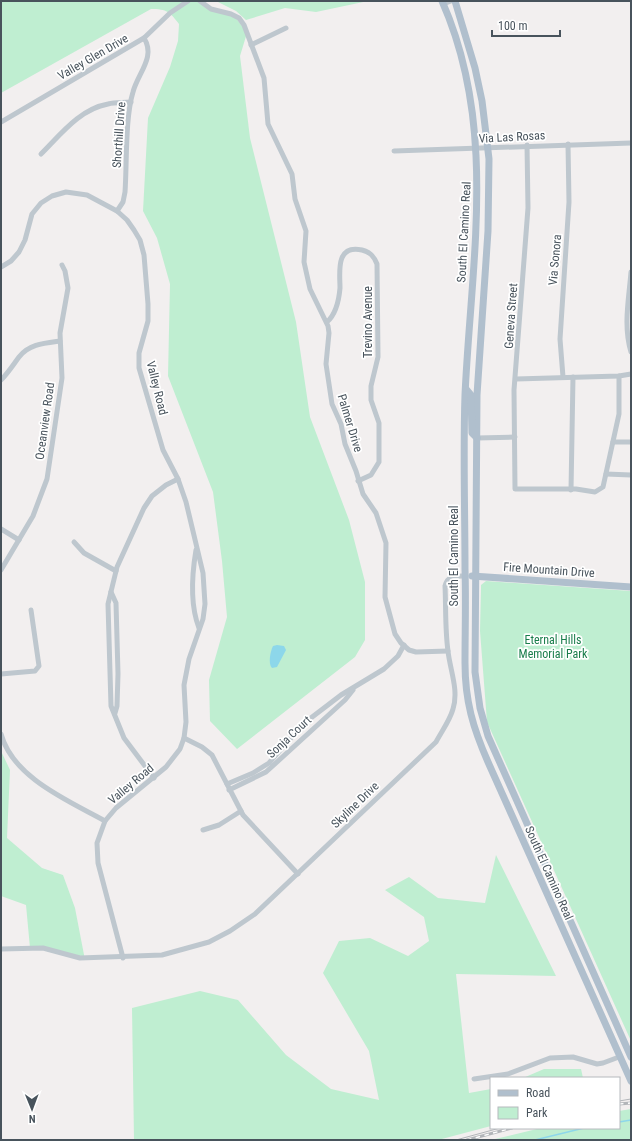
<svg xmlns="http://www.w3.org/2000/svg" width="632" height="1141" font-family="'Roboto Condensed',sans-serif">
<style>
.green{fill:#bfeed1}
.water{fill:#8dd7ea}
.lines{fill:none;stroke-linecap:round;stroke-linejoin:round}
.stream{stroke:#8dd7ea;stroke-width:1.5}
.minor{stroke:#bec7ce;stroke-width:5}
.major{stroke:#b0bfcd;stroke-width:7}
.tram{stroke:#b2b5b9;stroke-width:1}
.rail-casing{stroke:#b2b5b9;stroke-width:3}
.rail{stroke:#fff;stroke-width:1.5;stroke-dasharray:4.5;stroke-linecap:butt}
.labels{text-anchor:middle;dominant-baseline:central;stroke-width:3.5;stroke-linejoin:round;paint-order:stroke}
.street-label{font-size:12px;fill:#48535c;stroke:#fff}
.park-label{font-size:12px;fill:#197d4b;stroke:#fff}
</style>
<rect width="100%" height="100%" fill="#f2efef"/>
<g class="green">
<path d="M 1,1 L 200,1 L 204,5 L 234,15 L 247,33 L 240,56 L 250,138 L 296,322 L 310,417 L 349,520 L 365,582 L 365,640 L 355,657 L 237,749 L 210,721 L 209,680 L 227,617 L 222,561 L 213,492 L 168,376 L 170,284 L 157,238 L 143,211 L 148,118 L 170,67 L 178,41 L 179,24 C 170,12 167,9 151,9 L 1,93 Z"/>
<path d="M 216,1 L 368,1 L 316,12 L 285,8 L 246,20 L 236,11 Z"/>
<path d="M 486,581 L 631,591 L 631,1041 L 487,722 L 480,631 L 481,588 L 481,585 Z"/>
<path d="M 1,751 L 10,770 L 7,838 L 42,868 L 63,875 L 75,908 L 85,960 L 49,949 L 30,948 L 26,905 L 1,896 Z"/>
<path d="M 496,855 L 556,976 L 456,974 L 469,1093 L 491,1089 L 491,1126 L 438,1140 L 134,1140 L 132,1008 L 200,991 L 238,1000 L 286,1055 L 331,1089 L 379,1100 L 369,1051 L 323,973 L 339,941 L 370,938 L 408,956 L 429,941 L 424,917 L 385,890 L 409,877 L 438,898 L 485,903 Z"/>
<path d="M 544,1069 L 581,1069 L 583,1078 L 523,1078 Z"/>
<path d="M 631,1109 L 631,1140 L 491,1140 L 541,1128 L 619,1128 L 619,1111 Z"/>
</g>
<path class="water" d="M 277,645 L 284,646 L 286,650 L 277,667 L 272,668 C 268,664 270,652 273,646 Z"/>
<g class="lines">
<g class="stream">
<path d="M 619,1122 L 631,1120"/>
<path d="M 535,1140 L 584,1128"/>
</g>
<g class="minor">
<path d="M 200,1 L 211,9 L 231,14 L 239,18 L 244,25 L 264,78 L 268,124 L 292,174 L 295,199 L 306,231 L 304,262 L 310,289 L 328,326 L 329,333 L 326,364 L 332,404 L 341,424 L 345,444 L 356,471 L 363,494 L 376,513 L 386,543 L 385,597 L 395,634 L 401,643 L 409,650 L 416,652 L 448,651"/>
<path d="M 443,4 L 451,1"/>
<path d="M 251,45 L 286,28"/>
<path d="M 1,122 L 144,38 L 170,13 L 188,1"/>
<path d="M 527,145 L 528,208 L 514,390 L 515,489 L 576,489 L 595,492 L 603,487 L 619,414 L 619,376"/>
<path d="M 394,151 L 631,143"/>
<path d="M 41,154 C 61,134 80,109 108,104 C 116,102 123,103 131,102"/>
<path d="M 117,211 L 123,202 L 125,192 C 127,164 125,118 133,92 C 138,73 156,57 144,38"/>
<path d="M 1,267 L 11,261 L 19,252 L 25,240 L 32,214 L 41,203 L 52,196 L 66,192 L 87,195 L 117,211 L 127,220 L 134,230 L 140,240 L 144,255 L 148,304 L 148,321 L 139,353 L 139,368 L 163,450 L 178,479 L 186,502 L 203,573 L 205,604 L 203,619 L 189,659 L 184,685 L 186,722 L 184,738 L 180,749 L 166,767 L 116,808 L 105,821 L 97,843 L 98,863 L 123,958"/>
<path d="M 631,272 C 629,298 623,326 631,352"/>
<path d="M 327,322 C 336,314 339,300 340,288 C 340,273 335,244 362,250 C 370,252 374,256 377,264 L 378,357 L 371,386 L 371,400 L 379,423 L 379,462 L 371,475 L 358,481"/>
<path d="M 563,377 L 560,339 L 569,202 L 568,144"/>
<path d="M 516,379 L 619,376 L 631,374"/>
<path d="M 1,380 C 8,373 13,365 19,357 C 29,344 45,343 60,341"/>
<path d="M 477,438 L 515,437"/>
<path d="M 613,442 L 631,442"/>
<path d="M 606,474 L 631,475"/>
<path d="M 571,490 L 573,377"/>
<path d="M 1,529 L 19,540"/>
<path d="M 74,542 L 84,553 L 116,571"/>
<path d="M 196,550 C 192,574 190,605 199,628"/>
<path d="M 1,570 L 33,516 L 47,479 L 62,378 L 60,333 L 68,288 L 65,271 L 62,265"/>
<path d="M 111,592 L 116,603 L 118,674 L 117,706 L 115,713"/>
<path d="M 1,674 L 35,671 L 39,666 L 31,610"/>
<path d="M 1,734 C 13,778 69,801 105,821"/>
<path d="M 184,738 L 202,747 L 212,755 L 243,815 L 298,874"/>
<path d="M 154,778 L 124,738 L 111,706 L 108,604 L 117,567 L 144,508 L 152,496 L 166,485 L 178,479"/>
<path d="M 227,784 L 253,773 L 269,763 L 303,724 L 341,695 L 384,669 L 398,656 L 404,645"/>
<path d="M 229,790 L 266,772 L 345,700 L 353,690"/>
<path d="M 203,830 L 219,825 L 241,811"/>
<path d="M 1,949 L 43,948 L 80,958 L 162,955 L 209,942 L 230,931 L 255,914 L 436,742 C 442,731 450,720 453,709 C 459,690 450,670 448,651 C 445,630 446,607 445,586 C 448,575 456,576 466,576"/>
<path d="M 474,1079 L 508,1074 L 550,1058 L 573,1057 L 597,1064 L 603,1063 L 619,1057"/>
</g>
<g class="major">
<path d="M 442,1 C 498,127 471,262 465,395 C 463,453 465,511 465,569 C 466,600 465,632 465,663 C 465,701 473,728 488,762 L 631,1081"/>
<path d="M 455,1 L 475,68 L 482,101 L 489,159 L 488,231 L 477,395 L 475,672 L 480,708 L 488,736 L 631,1057"/>
<path d="M 466,389 L 471,395 L 472,433 L 477,438"/>
<path d="M 472,576 L 631,587"/>
</g>
<g class="tram">
<path d="M 619,1101 L 631,1099"/>
<path d="M 456,1140 L 500,1128"/>
</g>
<g class="rail-casing">
<g id="rail">
<path d="M 619,1104 L 631,1103"/>
<path d="M 467,1140 L 512,1128"/>
</g>
</g>
<use href="#rail" class="rail"/>
</g>
<g class="labels">
<g class="street-label">
<text transform="translate(93 57) rotate(-30)">Valley Glen Drive</text>
<text transform="translate(119 135) rotate(-86)">Shorthill Drive</text>
<text transform="translate(512 137) rotate(-3)">Via Las Rosas</text>
<text transform="translate(464 232) rotate(-87)">South El Camino Real</text>
<text transform="translate(555 260) rotate(-85)">Via Sonora</text>
<text transform="translate(511 316) rotate(-86)">Geneva Street</text>
<text transform="translate(368 322) rotate(-90)">Trevino Avenue</text>
<text transform="translate(157 388) rotate(76)">Valley Road</text>
<text transform="translate(45 421) rotate(-82)">Oceanview Road</text>
<text transform="translate(350 423) rotate(73)">Palmer Drive</text>
<text transform="translate(454 556) rotate(-90)">South El Camino Real</text>
<text transform="translate(549 570) rotate(4)">Fire Mountain Drive</text>
<text transform="translate(289 737) rotate(-43)">Sonja Court</text>
<text transform="translate(131 784) rotate(-40)">Valley Road</text>
<text transform="translate(355 805) rotate(-44)">Skyline Drive</text>
<text transform="translate(549 873) rotate(66)">South El Camino Real</text>
</g>
<g class="park-label">
<text x="553" y="640">Eternal Hills<tspan x="553" dy="14">Memorial Park</tspan></text>
</g>
</g>
<rect width="632" height="1141" fill="none" stroke="#48535c" stroke-width="4"/>
<rect x="490" y="1077" width="130" height="52" fill="#ffffff" stroke="#b6babe"/>
<rect x="498" y="1090" width="20" height="6" fill="#b0bfcd" stroke="#b6babe"/>
<text x="526" y="1097" font-size="12" fill="#48535c">Road</text>
<rect x="498" y="1107" width="20" height="12" fill="#bfeed1" stroke="#b6babe"/>
<text x="526" y="1117" font-size="12" fill="#48535c">Park</text>
<g transform="translate(32 1109) rotate(179)" stroke="#ffffff" stroke-width="3" paint-order="stroke">
<path d="M0-3L7 15L0 10L-7 15Z" fill="#48535c"/>
<text y="-6" font-size="11" font-weight="bold" text-anchor="middle" fill="#48535c">N</text>
</g>
<path d="M492 30v6h68v-6" fill="none" stroke="#48535c" stroke-width="2"/>
<text x="498" y="30" font-size="12" fill="#48535c" stroke="#ffffff" stroke-width="3" paint-order="stroke">100 m</text>
</svg>
